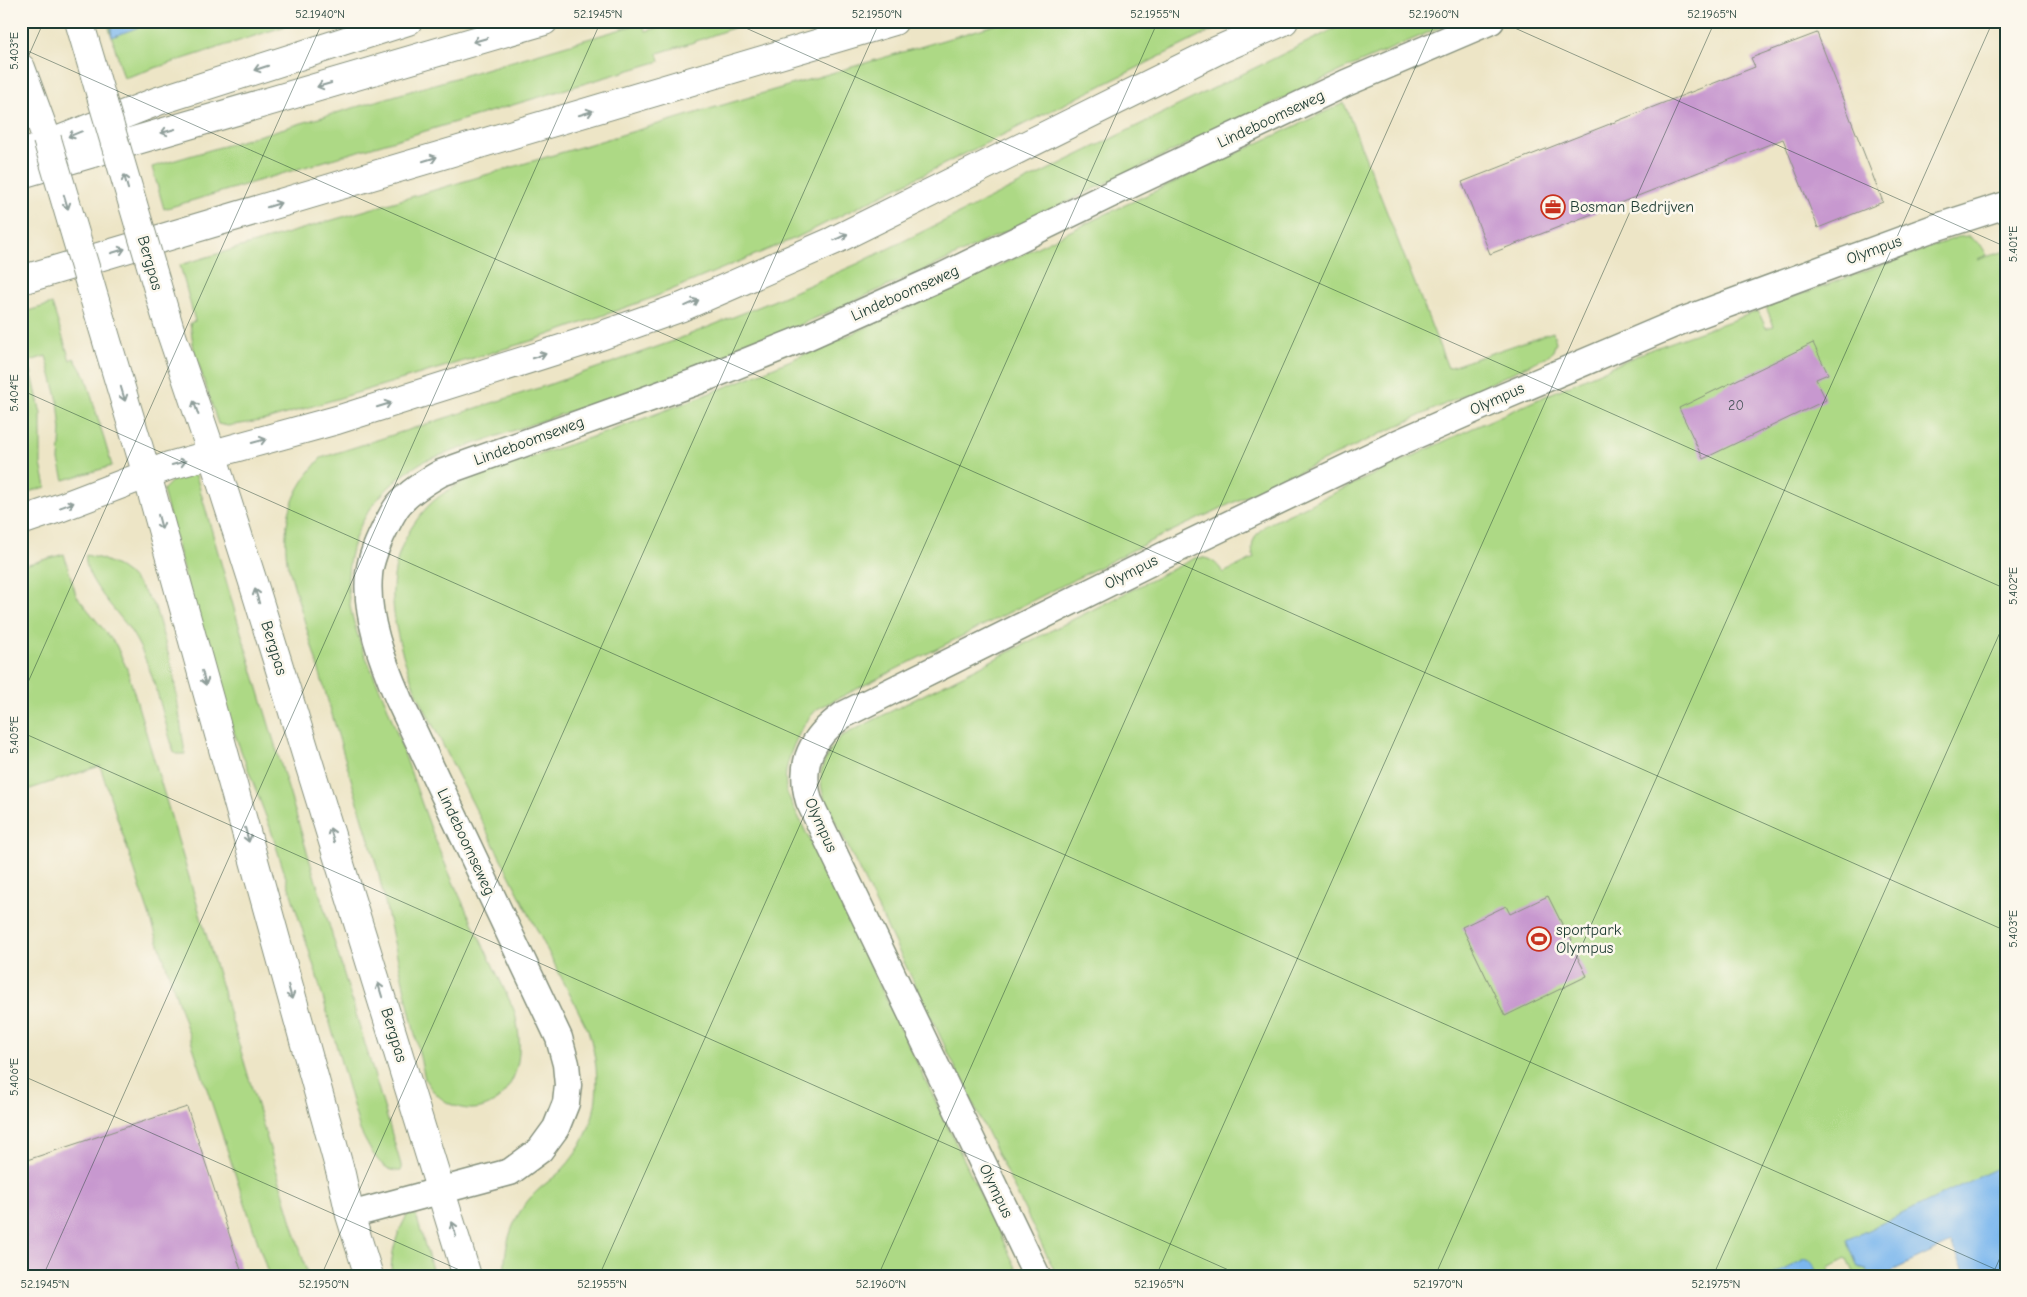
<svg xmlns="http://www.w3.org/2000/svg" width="2027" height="1297" font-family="'Comic Neue',sans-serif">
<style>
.green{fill:#add985;stroke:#668b5c}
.water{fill:#7cb7ee;stroke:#4e7a91}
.building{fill:#c798cf}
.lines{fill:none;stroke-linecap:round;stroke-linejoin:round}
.street-casing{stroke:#86917d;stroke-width:29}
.secondary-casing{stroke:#86917d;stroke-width:30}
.primary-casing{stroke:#86917d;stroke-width:30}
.highway-casing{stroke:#86917d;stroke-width:30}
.street{stroke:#fff;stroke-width:26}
.secondary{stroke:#fff;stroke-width:28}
.primary{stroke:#fff;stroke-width:28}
.highway{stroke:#fff;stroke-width:28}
.primary-bridge-casing{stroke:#86917d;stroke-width:30;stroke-linecap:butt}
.primary-bridge{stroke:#fff;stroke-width:28}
.oneway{stroke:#8f9e9a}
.ticks{fill:none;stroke:#1f3d34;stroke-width:1;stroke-opacity:0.45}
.labels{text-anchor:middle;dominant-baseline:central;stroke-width:5;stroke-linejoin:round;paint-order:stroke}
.number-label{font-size:14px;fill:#49545b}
.street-label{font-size:16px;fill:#1f3d34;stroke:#fbf7ec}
.poi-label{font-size:16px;fill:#1f3d34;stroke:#fbf7ec;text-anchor:start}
.neatline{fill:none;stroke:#1f3d34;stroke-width:2}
.ticks-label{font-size:12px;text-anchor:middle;fill:#1f3d34}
</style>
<rect width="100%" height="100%" fill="#fbf7ec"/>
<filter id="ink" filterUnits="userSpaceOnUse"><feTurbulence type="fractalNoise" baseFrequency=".02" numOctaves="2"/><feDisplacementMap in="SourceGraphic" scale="10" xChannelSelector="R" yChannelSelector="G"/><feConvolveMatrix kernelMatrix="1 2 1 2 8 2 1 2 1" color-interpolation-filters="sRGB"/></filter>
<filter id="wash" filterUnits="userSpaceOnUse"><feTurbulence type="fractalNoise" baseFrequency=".0096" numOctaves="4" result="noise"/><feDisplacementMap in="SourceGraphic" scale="20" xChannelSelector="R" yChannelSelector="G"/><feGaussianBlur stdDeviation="1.12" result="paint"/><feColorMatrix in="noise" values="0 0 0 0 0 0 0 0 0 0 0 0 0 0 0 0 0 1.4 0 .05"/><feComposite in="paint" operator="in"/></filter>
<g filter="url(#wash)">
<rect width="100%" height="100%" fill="#ede5c6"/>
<g class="green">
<path d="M 107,21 L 301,21 L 124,78 Z"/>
<path d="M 683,21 L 752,21 L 691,43 L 658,53 L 660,61 L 164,209 L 152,167 L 642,23 L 646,31 Z"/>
<path d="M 1008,21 L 1231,21 L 798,237 L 652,298 L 534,340 L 266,420 L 228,426 L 218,424 L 194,350 L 190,323 L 195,321 L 180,265 Z"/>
<path d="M 1350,21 L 1455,21 L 1340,71 L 940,263 L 802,324 L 694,369 L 424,461 C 381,486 350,524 348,576 C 346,622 370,664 387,706 C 403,748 417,792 433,834 C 456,894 487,951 514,1010 C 521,1035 523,1066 507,1089 C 484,1122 442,1111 425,1079 L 377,867 L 287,562 C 282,519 292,490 321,458 L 548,385 L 671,342 L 773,301 L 857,264 Z"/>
<path d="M 1344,103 L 1448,368 L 1553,332 L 1556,342 L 1553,351 L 1546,357 L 1155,539 L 817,709 C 802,724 790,749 786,771 C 785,777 786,785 786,791 L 1020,1276 L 505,1276 C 503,1245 513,1214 536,1192 C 544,1184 554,1178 562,1170 C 600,1130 604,1080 588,1030 L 417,694 C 392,632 376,568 423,512 C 448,481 494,470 530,458 C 556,449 583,440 610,431 C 714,393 817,351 917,304 C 981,275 1045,243 1108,213 C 1187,176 1266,140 1344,103 Z"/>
<path d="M 1968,236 L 1981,245 L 1987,255 L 1978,259 L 2006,251 L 2006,1182 L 1853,1255 L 1858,1267 L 1867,1269 L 1870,1276 L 1855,1276 L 1846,1258 L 1828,1267 L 1832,1276 L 1819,1276 L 1817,1272 L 1809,1276 L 1057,1276 L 826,802 C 815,775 822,760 840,737 L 1195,558 C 1208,556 1217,562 1223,573 L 1254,558 C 1249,544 1255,534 1266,525 L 1462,433 L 1647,351 L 1758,311 L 1766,328 L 1774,326 L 1766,307 L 1958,237 Z"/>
<path d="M 52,304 L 70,360 L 74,358 L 86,378 L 112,466 L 64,480 L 59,460 L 61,430 L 58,401 L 46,356 L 21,364 L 21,313 Z"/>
<path d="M 31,370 L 41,414 L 41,464 L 46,487 L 21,494 L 21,372 Z"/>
<path d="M 195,472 L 235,612 L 383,1104 L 401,1165 L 401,1171 C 380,1173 368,1146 360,1130 L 316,973 L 270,827 L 205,656 L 163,490 L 179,474 Z"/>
<path d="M 64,554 L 76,595 L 116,645 L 127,669 L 308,1276 L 269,1276 L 100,766 L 21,792 L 21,566 Z"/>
<path d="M 86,555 L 102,559 L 117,566 L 131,576 L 140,586 L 155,607 L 173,671 L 185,754 L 176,754 L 174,752 C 161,710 153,663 128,627 C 116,610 82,577 86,555 Z"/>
<path d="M 411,1212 L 416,1215 L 434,1276 L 391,1276 C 391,1252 396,1234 408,1214 Z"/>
</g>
<g class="water">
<path d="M 155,21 L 112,37 L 111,28 L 119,22 Z"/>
<path d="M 2006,1164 L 2006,1276 L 1967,1276 L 1951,1243 L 1881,1276 L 1870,1276 L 1867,1269 L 1858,1267 L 1847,1240 Z"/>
<path d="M 1805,1259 L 1812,1262 L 1819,1276 L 1771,1276 Z"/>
</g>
<g id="blocks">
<g class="building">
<path d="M 1817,33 L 1883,202 L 1818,228 L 1783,139 L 1490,254 L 1462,182 L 1755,67 L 1751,58 Z"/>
<path d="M 1813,343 L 1828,374 L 1816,379 L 1826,400 L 1703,459 L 1679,408 Z"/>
<path d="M 1548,896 L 1565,930 L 1567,929 L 1572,940 L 1570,942 L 1587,976 L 1505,1016 L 1462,927 L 1506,906 L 1510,914 Z"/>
<path d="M 187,1107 L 243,1276 L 21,1276 L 21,1162 Z"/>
</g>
</g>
</g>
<g filter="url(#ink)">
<use href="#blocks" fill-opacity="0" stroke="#86917d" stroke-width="1"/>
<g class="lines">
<g class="street-casing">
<g id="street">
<path d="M 350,1215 L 510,1172 L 540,1150 L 556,1128 L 566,1103 L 568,1085 L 566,1064 L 559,1038 L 399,700 C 383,663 365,616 369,575 C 370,559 378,542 385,528 C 390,519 394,509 401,502 C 412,490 427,481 441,473 L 698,381 L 807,337 L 945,275 L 1113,193 L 1346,83 L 1491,21"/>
<path d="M 1037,1276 L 809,801 C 798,763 812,737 843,715 L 1163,556 L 1398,443 L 1505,396 L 1679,322 L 1931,229 L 2006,205"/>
</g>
</g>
<g class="secondary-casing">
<g id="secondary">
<path d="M 212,454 L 252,579 L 467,1276"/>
<path d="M 147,475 L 341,1174 L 350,1215 L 369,1276"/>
</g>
</g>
<g class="primary-casing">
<g id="primary">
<path d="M 21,68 L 47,139"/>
<path d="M 170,330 L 212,454"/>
<path d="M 109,348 L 147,475"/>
</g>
</g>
<g class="highway-casing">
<g id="highway">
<path d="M 21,155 L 158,101 L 408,21"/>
<path d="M 21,174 L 544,21"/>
<path d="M 21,280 L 894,21"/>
<path d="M 21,521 L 62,507 L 169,466 L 337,420 L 586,341 L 682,307 L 833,241 L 1216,51 L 1284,21"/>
</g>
</g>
<use href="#street" class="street"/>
<use href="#secondary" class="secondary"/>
<use href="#primary" class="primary"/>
<use href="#highway" class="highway"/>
<g class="primary-bridge-casing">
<g id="primary-bridge">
<path d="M 79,21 L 170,330"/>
<path d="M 47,139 L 109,348"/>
</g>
</g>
<use href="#primary-bridge" class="primary-bridge"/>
</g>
<defs><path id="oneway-shaft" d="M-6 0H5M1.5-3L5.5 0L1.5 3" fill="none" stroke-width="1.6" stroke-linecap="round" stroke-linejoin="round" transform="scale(1.25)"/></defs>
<g class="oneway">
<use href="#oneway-shaft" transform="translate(480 40) rotate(164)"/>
<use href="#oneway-shaft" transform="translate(261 68) rotate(162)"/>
<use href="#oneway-shaft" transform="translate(324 85) rotate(164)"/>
<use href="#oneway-shaft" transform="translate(586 113) rotate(-17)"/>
<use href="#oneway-shaft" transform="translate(168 131) rotate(164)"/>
<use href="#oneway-shaft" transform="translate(75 134) rotate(158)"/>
<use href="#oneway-shaft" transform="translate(430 159) rotate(-17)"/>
<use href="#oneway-shaft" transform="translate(126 182) rotate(-106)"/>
<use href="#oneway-shaft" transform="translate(66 202) rotate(73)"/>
<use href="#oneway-shaft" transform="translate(274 205) rotate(-17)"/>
<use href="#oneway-shaft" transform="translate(841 237) rotate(-26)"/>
<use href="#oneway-shaft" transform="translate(118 251) rotate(-17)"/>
<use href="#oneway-shaft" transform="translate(692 303) rotate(-24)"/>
<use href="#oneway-shaft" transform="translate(539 356) rotate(-18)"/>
<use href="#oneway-shaft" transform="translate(123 394) rotate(73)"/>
<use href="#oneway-shaft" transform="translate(384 405) rotate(-17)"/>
<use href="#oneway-shaft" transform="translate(196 408) rotate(-109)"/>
<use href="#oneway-shaft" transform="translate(259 441) rotate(-15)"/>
<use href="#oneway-shaft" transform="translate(179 463) rotate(-15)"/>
<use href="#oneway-shaft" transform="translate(67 505) rotate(-20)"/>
<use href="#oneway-shaft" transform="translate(160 522) rotate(75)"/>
<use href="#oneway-shaft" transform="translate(257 596) rotate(-107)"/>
<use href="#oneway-shaft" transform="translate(204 678) rotate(75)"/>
<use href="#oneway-shaft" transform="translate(247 835) rotate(75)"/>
<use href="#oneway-shaft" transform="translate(332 835) rotate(-107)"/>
<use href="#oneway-shaft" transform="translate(380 990) rotate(-107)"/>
<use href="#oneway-shaft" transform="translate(290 992) rotate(75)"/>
<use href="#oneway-shaft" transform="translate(454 1229) rotate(-106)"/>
</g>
</g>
<path class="ticks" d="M 730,21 L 2006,589M 1499,21 L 2006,247M 21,48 L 2006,931M 21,73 L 44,21M 21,390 L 2006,1274M 21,698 L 323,21M 21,732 L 1242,1276M 21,1075 L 473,1276M 43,1276 L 601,21M 321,1276 L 880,21M 599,1276 L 1158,21M 878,1276 L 1436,21M 1156,1276 L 1715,21M 1435,1276 L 1993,21M 1713,1276 L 2006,619M 1992,1276 L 2006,1244"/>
<defs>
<g id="office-ring" transform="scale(1.25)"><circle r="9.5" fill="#fbf7ec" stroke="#c8321e" stroke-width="1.5"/><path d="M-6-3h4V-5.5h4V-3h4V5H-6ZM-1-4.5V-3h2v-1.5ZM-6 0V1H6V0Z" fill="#c8321e"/></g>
<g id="stadium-ring" transform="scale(1.25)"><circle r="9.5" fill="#fbf7ec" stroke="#c8321e" stroke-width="1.5"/><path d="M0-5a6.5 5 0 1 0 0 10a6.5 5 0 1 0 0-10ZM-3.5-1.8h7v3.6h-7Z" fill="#c8321e"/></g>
</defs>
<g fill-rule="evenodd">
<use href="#office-ring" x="1553" y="207"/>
<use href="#stadium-ring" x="1539" y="939"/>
</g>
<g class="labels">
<g class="number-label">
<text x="1736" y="405">20</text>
</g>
<g class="street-label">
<text transform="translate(1271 119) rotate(-25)">Lindeboomseweg</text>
<text transform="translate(1874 250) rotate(-20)">Olympus</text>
<text transform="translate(150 263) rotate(74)">Bergpas</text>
<text transform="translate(905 293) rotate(-24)">Lindeboomseweg</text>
<text transform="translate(1497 399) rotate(-24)">Olympus</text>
<text transform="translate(529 441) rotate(-20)">Lindeboomseweg</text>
<text transform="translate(1131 572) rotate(-27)">Olympus</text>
<text transform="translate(274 648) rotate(73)">Bergpas</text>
<text transform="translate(821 825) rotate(66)">Olympus</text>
<text transform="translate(466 842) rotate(65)">Lindeboomseweg</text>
<text transform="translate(394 1035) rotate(73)">Bergpas</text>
<text transform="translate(996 1191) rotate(64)">Olympus</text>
</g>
<g class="poi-label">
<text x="1570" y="207">Bosman Bedrijven</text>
<text x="1556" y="930">sportpark<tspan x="1556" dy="18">Olympus</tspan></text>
</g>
</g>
<rect width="2027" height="1297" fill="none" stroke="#fbf7ec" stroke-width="55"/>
<rect x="28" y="28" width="1972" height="1242" class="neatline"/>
<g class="ticks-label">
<text x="320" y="18">52.1940°N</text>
<text x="598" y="18">52.1945°N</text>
<text x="877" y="18">52.1950°N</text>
<text x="1155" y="18">52.1955°N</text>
<text x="1434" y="18">52.1960°N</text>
<text x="1712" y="18">52.1965°N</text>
<text transform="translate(14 51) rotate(-90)" y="4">5.403°E</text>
<text transform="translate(2013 244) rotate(-90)" y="4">5.401°E</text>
<text transform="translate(14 393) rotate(-90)" y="4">5.404°E</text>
<text transform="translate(2013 586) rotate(-90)" y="4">5.402°E</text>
<text transform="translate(14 735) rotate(-90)" y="4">5.405°E</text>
<text transform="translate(2013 929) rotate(-90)" y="4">5.403°E</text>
<text transform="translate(14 1077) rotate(-90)" y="4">5.406°E</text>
<text x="45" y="1288">52.1945°N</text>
<text x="324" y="1288">52.1950°N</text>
<text x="602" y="1288">52.1955°N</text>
<text x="881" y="1288">52.1960°N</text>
<text x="1159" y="1288">52.1965°N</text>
<text x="1438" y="1288">52.1970°N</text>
<text x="1716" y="1288">52.1975°N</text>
</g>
</svg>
